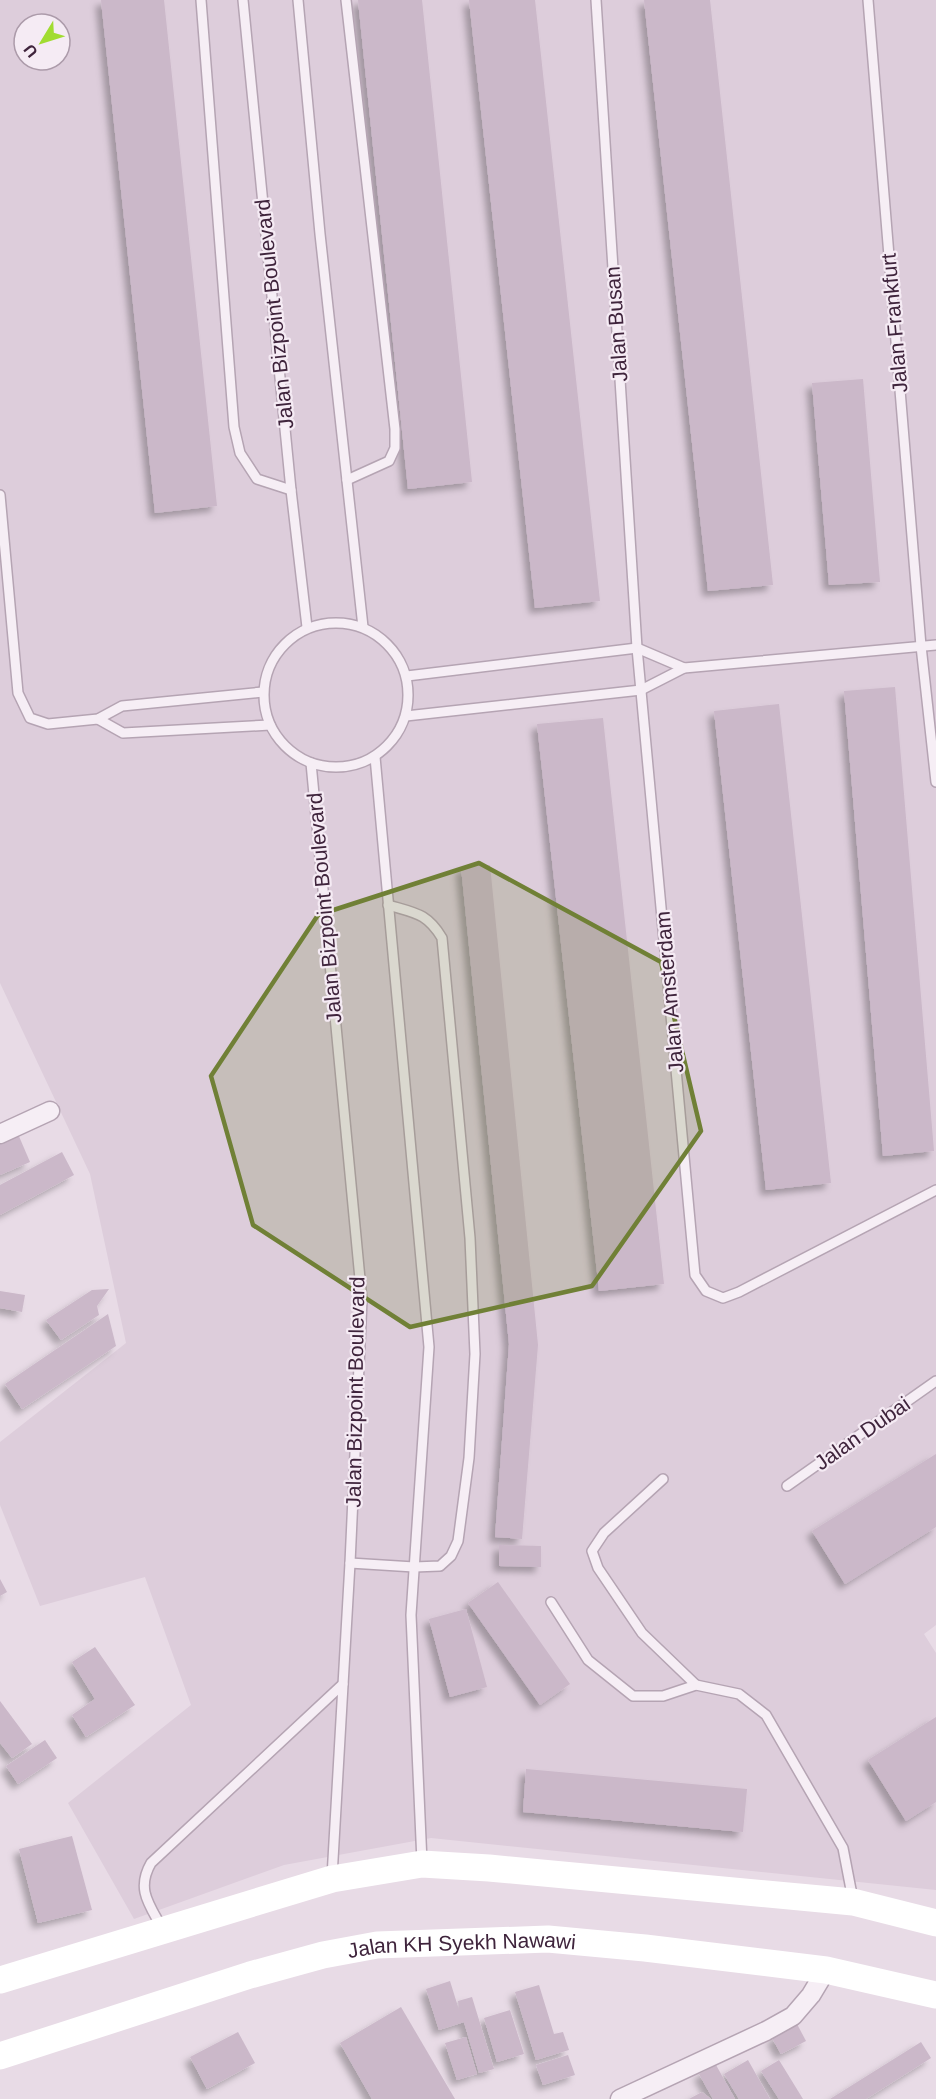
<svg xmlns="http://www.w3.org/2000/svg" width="936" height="2099" font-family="Arial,sans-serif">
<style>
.built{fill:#ddcddb;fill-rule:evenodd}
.building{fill:#cbb8c9;filter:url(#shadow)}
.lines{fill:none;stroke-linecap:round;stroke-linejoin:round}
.service-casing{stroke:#b5a4b3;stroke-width:12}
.minor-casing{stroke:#b5a4b3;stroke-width:21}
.service{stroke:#f6eef5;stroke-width:9}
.minor{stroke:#f6eef5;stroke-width:18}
.secondary{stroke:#fff;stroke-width:27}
.marked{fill:#708036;fill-opacity:0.2;stroke:#708036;stroke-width:4.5;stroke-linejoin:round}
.labels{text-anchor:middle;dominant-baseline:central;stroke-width:4.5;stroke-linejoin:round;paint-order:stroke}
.street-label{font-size:21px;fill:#3f243c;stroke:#f5ebf4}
</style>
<defs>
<filter id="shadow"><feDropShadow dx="-5.5" dy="5.5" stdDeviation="3" flood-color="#0004"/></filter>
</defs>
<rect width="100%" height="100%" fill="#e8dbe6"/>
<path class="built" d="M 0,0 L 936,0 L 936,1625 L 924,1634 L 936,1653 L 936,1890 L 431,1838 L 284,1865 L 134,1919 L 68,1803 L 191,1705 L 145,1577 L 40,1606 L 0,1505 L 0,1442 L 126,1343 L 90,1174 L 0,983 ZM 24,24 L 60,24 L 60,60 L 24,60 Z"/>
<g class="building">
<path d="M 101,0 L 164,0 L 217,506 L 155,513 Z"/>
<path d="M 358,0 L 422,0 L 472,482 L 408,489 Z"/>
<path d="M 469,0 L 535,0 L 600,601 L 535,608 Z"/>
<path d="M 644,0 L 710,0 L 773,585 L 708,591 Z"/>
<path d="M 863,379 L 880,582 L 829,585 L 812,383 Z"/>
<path d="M 895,687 L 934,1151 L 883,1156 L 844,691 Z"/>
<path d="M 779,704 L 831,1183 L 766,1190 L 714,711 Z"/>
<path d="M 603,718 L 664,1284 L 599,1291 L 537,724 Z"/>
<path d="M 490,865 L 538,1345 L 522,1539 L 495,1537 L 509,1344 L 461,867 Z"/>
<path d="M 18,1134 L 30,1162 L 0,1175 L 0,1142 Z"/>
<path d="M 62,1152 L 74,1175 L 0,1215 L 0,1185 Z"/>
<path d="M 109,1289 L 97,1306 L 99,1315 L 61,1340 L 46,1320 L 92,1290 Z"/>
<path d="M 0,1291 L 25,1295 L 22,1312 L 0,1308 Z"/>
<path d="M 108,1314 L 116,1346 L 22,1409 L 5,1384 Z"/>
<path d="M 936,1454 L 936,1527 L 845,1584 L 812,1531 Z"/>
<path d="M 499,1545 L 541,1546 L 541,1567 L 499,1566 Z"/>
<path d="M 0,1579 L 7,1592 L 0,1596 Z"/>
<path d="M 498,1582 L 570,1684 L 540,1705 L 468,1603 Z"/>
<path d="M 466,1609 L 487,1687 L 450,1697 L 429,1619 Z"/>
<path d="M 95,1647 L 135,1705 L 86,1737 L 72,1715 L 95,1699 L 72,1662 Z"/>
<path d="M 0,1701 L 32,1744 L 12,1758 L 0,1743 Z"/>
<path d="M 936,1717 L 936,1802 L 906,1821 L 868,1760 Z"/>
<path d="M 45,1740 L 57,1758 L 18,1784 L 6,1766 Z"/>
<path d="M 526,1769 L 747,1789 L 743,1832 L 523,1812 Z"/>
<path d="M 72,1836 L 92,1910 L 38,1923 L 19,1849 Z"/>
<path d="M 450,1981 L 459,2010 L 458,2001 L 472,1997 L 494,2069 L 479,2073 L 464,2022 L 439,2030 L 426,1989 Z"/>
<path d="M 539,1985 L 554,2034 L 563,2032 L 569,2050 L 536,2060 L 515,1992 Z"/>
<path d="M 401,2007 L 455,2099 L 372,2099 L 340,2043 Z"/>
<path d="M 510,2010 L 524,2054 L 497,2062 L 484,2018 Z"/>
<path d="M 797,2024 L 806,2041 L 781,2054 L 772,2038 Z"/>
<path d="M 238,2032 L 255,2063 L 207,2089 L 190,2057 Z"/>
<path d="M 466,2037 L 477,2074 L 457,2080 L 445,2043 Z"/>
<path d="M 921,2042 L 931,2058 L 866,2099 L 830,2099 Z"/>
<path d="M 568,2055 L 575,2075 L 543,2085 L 536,2065 Z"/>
<path d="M 748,2060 L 770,2099 L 739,2099 L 724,2074 Z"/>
<path d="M 779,2060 L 803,2099 L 779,2099 L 761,2071 Z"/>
<path d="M 716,2065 L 735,2099 L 713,2099 L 699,2074 Z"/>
<path d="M 702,2092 L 711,2099 L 689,2099 Z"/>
</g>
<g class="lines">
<g class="service-casing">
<g id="service">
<path d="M 201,0 L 234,427 L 240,453 L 257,479 L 291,490"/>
<path d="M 243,0 L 291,490 L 307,627"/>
<path d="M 298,0 L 320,234 L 363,627"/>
<path d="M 346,0 L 395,429 L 395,448 L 389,461 L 347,480"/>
<path d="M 596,0 L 637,648 L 695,1275 L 706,1291 L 723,1298 L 739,1292 L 936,1190"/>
<path d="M 868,0 L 921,646 L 936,782"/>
<path d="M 0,495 L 18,693 L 30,718 L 48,724 L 98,719 L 122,706 L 263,692"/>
<circle cx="336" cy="695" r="72"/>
<path d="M 407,676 L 637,648 L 684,668"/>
<path d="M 406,716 L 641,690 L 684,668 L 936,645"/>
<path d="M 98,719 L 123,733 L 270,725"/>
<path d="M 375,757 L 429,1347 L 411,1615 L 422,1862"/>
<path d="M 311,763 L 362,1300 L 350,1563 L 332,1877"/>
<path d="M 663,1479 L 604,1533 L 592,1551 L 598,1568 L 642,1633 L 696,1685"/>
<path d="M 787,1486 L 936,1381"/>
<path d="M 350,1563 L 414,1567 L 440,1566 L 451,1556 L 458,1541 L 469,1458 L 475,1354 L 470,1238 L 442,938 C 427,913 415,913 388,905"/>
<path d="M 551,1602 L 588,1660 L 633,1696 L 663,1696 L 696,1685 L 739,1694 L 766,1715 L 843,1848 L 853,1900"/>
<path d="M 162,1928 C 149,1904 136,1889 151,1863 L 343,1684"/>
</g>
</g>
<g class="minor-casing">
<g id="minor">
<path d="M 0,1134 L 50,1111"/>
<path d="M 620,2099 L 766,2031 L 793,2016 L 811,1995 L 826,1970"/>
</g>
</g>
<use href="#service" class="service"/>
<use href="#minor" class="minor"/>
<g class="secondary">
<path d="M 0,1980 L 332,1879 L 422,1864 L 489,1868 L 853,1902 L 936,1923"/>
<path id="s1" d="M 0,2056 L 250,1975 L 323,1955 L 377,1945 L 548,1939 L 645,1948 L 826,1970 L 936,1995"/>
</g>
</g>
<path class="marked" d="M 479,863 L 661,962 L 701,1131 L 592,1286 L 410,1327 L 253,1225 L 211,1076 L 318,915 Z"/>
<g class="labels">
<g class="street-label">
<text transform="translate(274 314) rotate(-96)">Jalan Bizpoint Boulevard</text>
<text transform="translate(894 323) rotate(-95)">Jalan Frankfurt</text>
<text transform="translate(616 324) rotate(-94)">Jalan Busan</text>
<text transform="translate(324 908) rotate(-95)">Jalan Bizpoint Boulevard</text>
<text transform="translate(669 992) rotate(-95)">Jalan Amsterdam</text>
<text transform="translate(355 1392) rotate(-89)">Jalan Bizpoint Boulevard</text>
<text transform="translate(862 1433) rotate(-35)">Jalan Dubai</text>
<text stroke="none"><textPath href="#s1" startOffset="478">Jalan KH Syekh Nawawi</textPath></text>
</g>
</g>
<g transform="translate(42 42) rotate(232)"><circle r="28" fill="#f5ebf4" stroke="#ac9baa" stroke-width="1.5"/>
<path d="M0-4.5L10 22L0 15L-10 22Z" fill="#a1dc31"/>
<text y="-9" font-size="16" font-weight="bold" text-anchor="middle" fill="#3f243c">U</text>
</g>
</svg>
